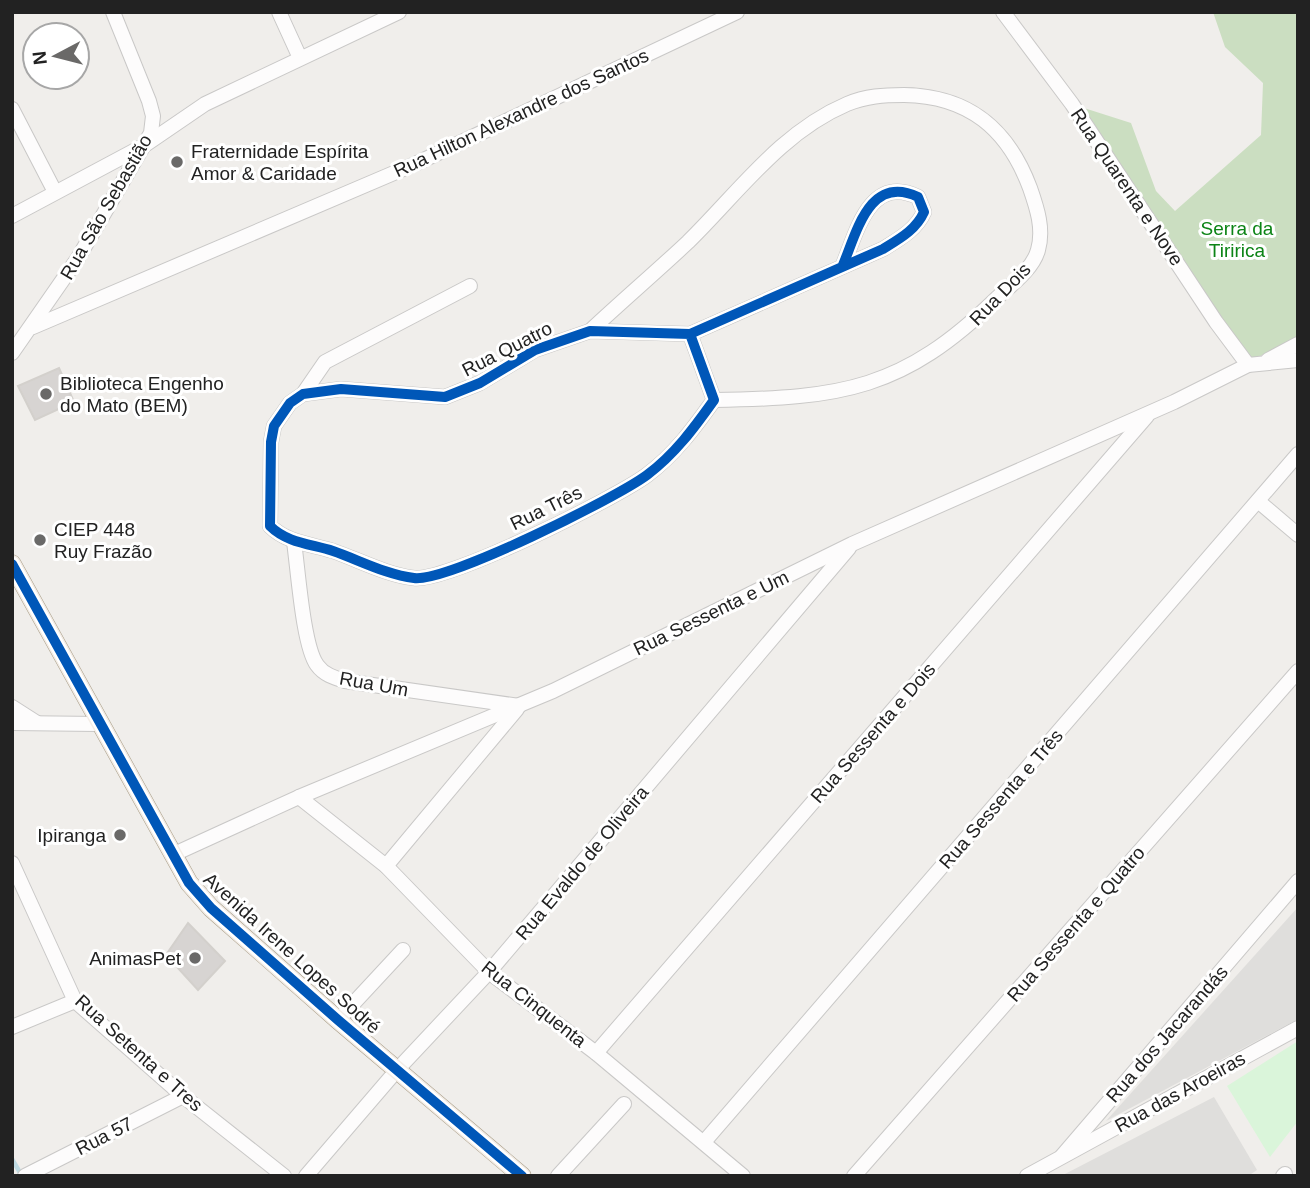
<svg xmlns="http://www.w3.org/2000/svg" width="1310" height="1188" font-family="Arial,sans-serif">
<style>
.residential{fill:#dfdedc}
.forest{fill:#cbdec1}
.park{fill:#daf5da}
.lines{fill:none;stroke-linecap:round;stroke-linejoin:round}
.stream{stroke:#bfdbe3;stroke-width:4.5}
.building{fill:#d7d4d2;stroke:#d3d0cc;stroke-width:2}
.minor-casing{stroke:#c9c8c7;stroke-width:16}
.major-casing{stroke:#a79c86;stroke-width:19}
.minor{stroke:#fdfcfc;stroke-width:14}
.major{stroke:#f3ede7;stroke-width:18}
.cycleway-casing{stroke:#fff;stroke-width:15}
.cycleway{stroke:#0057b8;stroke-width:10}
.poi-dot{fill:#6a6968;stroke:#fff;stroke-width:2.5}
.labels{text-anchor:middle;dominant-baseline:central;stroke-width:6;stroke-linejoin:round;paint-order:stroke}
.street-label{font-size:19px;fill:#222;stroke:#fff}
.poi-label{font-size:19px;fill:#222;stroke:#fff;text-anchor:start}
.park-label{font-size:19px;fill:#0c8416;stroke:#fff}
</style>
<rect width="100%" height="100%" fill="#f0eeeb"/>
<g class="residential">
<path d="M 1298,907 L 1298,1019 L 1106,1121 Z"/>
<path d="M 1214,1097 L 1257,1170 L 1248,1176 L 1061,1176 Z"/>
</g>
<path class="forest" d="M 1213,12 L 1298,12 L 1298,336 L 1249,362 L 1239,354 L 1084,108 L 1131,123 L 1156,191 L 1175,211 L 1261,135 L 1263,83 L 1225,47 Z"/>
<path class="park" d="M 1298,1041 L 1298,1121 L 1270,1157 L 1227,1086 Z"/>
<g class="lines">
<path class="stream" d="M 12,1159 L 22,1176"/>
</g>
<g class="building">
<path d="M 59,368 L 74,402 L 35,420 L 18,386 Z"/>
<path d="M 188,923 L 225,961 L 198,990 L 166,955 Z"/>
</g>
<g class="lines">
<g class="minor-casing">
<g id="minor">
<path d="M 279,12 L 300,58"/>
<path d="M 1003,12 L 1072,104 L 1216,322 L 1248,365"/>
<path d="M 12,109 L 55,192"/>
<path d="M 12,216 L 145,145 L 205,104 L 399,12"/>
<path d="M 33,327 L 415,164 L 737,12"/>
<path d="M 590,331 C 622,301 656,272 688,242 C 738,193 781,132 847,104 C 866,96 884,95 904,95 C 969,96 1008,129 1030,188 C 1037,208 1044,229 1038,250 C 1033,269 1011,285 997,298 C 903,390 842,398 714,400"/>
<path d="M 690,334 L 714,400 C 694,428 675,454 647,475 C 616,498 448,582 414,578 C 387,575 359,560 333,551 C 311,544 287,543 270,526 L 271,442 L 274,426 L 290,403 L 303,394 L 341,389 L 445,397 L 480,383 L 535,350 L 590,331 L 690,334 L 883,249 C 899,239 916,230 924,212 L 918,197 C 870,174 857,231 843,265"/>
<path d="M 12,353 L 78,258 L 151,133 L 153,116 L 149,101 L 113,12"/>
<path d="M 1268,360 L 1298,344"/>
<path d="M 303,394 L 325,362 L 470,286"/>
<path d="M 1258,501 L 1298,535"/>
<path d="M 294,542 C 298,569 303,646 317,665 C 324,675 335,678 345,681 L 519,706"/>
<path d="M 12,707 L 37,723"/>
<path d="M 12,723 L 98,724"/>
<path d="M 299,797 L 386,866 L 489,972 L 596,1053 L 743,1176"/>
<path d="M 172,855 L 299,797 L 553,691 L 852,544 L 1174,402 L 1248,365 L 1298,360"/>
<path d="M 12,863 L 75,1001 L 183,1096 L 284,1176"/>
<path d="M 386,866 L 517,709"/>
<path d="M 338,1020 L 403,950"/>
<path d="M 12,1027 L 75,1001"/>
<path d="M 596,1053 L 1147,416"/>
<path d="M 704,1142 L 1298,454"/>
<path d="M 1062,1156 L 1298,881"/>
<path d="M 25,1176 L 183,1096"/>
<path d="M 306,1176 L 397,1070 L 489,972 L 849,548"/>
<path d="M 558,1176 L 624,1104"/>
<path d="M 854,1176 L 1298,671"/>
<path d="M 1027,1176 L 1298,1028"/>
<path d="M 1283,1176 L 1285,1174"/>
</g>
</g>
<g class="major-casing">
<path id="major" d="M 12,564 L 189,883 L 211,908 L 338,1020 L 522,1176"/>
</g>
<use href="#minor" class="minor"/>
<use href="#major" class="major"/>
<g class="cycleway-casing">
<g id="cycleway">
<path d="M 690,334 L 714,400 C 694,428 675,454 647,475 C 616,498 448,582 414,578 C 387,575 359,560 333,551 C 311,544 287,543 270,526 L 271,442 L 274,426 L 290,403 L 303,394 L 341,389 L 445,397 L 480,383 L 535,350 L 590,331 L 690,334 L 883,249 C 899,239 916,230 924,212 L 918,197 C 870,174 857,231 843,265"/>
<path d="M 12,564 L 189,883 L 211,908 L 338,1020 L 522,1176"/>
</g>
</g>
<use href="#cycleway" class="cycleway"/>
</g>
<g class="poi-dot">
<circle cx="177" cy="162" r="7"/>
<circle cx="46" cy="394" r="7"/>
<circle cx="40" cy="540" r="7"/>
<circle cx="120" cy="835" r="7"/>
<circle cx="195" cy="958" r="7"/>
</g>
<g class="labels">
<g class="street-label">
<text transform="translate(521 113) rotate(-25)">Rua Hilton Alexandre dos Santos</text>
<text transform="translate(1127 187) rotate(56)">Rua Quarenta e Nove</text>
<text transform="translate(106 207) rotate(-60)">Rua São Sebastião</text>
<text transform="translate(1000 294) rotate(-46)">Rua Dois</text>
<text transform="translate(507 349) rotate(-27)">Rua Quatro</text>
<text transform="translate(546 508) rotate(-26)">Rua Três</text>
<text transform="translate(711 613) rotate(-26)">Rua Sessenta e Um</text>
<text transform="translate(374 684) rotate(10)">Rua Um</text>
<text transform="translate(873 733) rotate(-49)">Rua Sessenta e Dois</text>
<text transform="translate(1001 799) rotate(-49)">Rua Sessenta e Três</text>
<text transform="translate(582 863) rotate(-50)">Rua Evaldo de Oliveira</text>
<text transform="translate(1076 924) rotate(-49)">Rua Sessenta e Quatro</text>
<text transform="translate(292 953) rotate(42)">Avenida Irene Lopes Sodré</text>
<text transform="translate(534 1004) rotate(38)">Rua Cinquenta</text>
<text transform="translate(1167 1034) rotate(-49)">Rua dos Jacarandás</text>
<text transform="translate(139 1053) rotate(42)">Rua Setenta e Tres</text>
<text transform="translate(1180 1092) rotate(-29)">Rua das Aroeiras</text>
<text transform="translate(104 1136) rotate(-27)">Rua 57</text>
</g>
<g class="poi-label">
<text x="191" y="151">Fraternidade Espírita<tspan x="191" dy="22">Amor &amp; Caridade</tspan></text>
<text x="60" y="383">Biblioteca Engenho<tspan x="60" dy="22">do Mato (BEM)</tspan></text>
<text x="54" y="529">CIEP 448<tspan x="54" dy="22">Ruy Frazão</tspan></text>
<text x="106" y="835" text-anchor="end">Ipiranga</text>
<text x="181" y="958" text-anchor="end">AnimasPet</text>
</g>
<g class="park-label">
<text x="1237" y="228">Serra da<tspan x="1237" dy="22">Tiririca</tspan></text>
</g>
</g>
<rect width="1310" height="1188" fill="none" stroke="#222222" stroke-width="28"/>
<g transform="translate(56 56) rotate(263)"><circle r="33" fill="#ffffff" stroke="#a7a7a7" stroke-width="2"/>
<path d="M0-5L12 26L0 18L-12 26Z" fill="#6a6968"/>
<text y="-10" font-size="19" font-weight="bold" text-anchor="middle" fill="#222222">N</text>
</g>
</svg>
